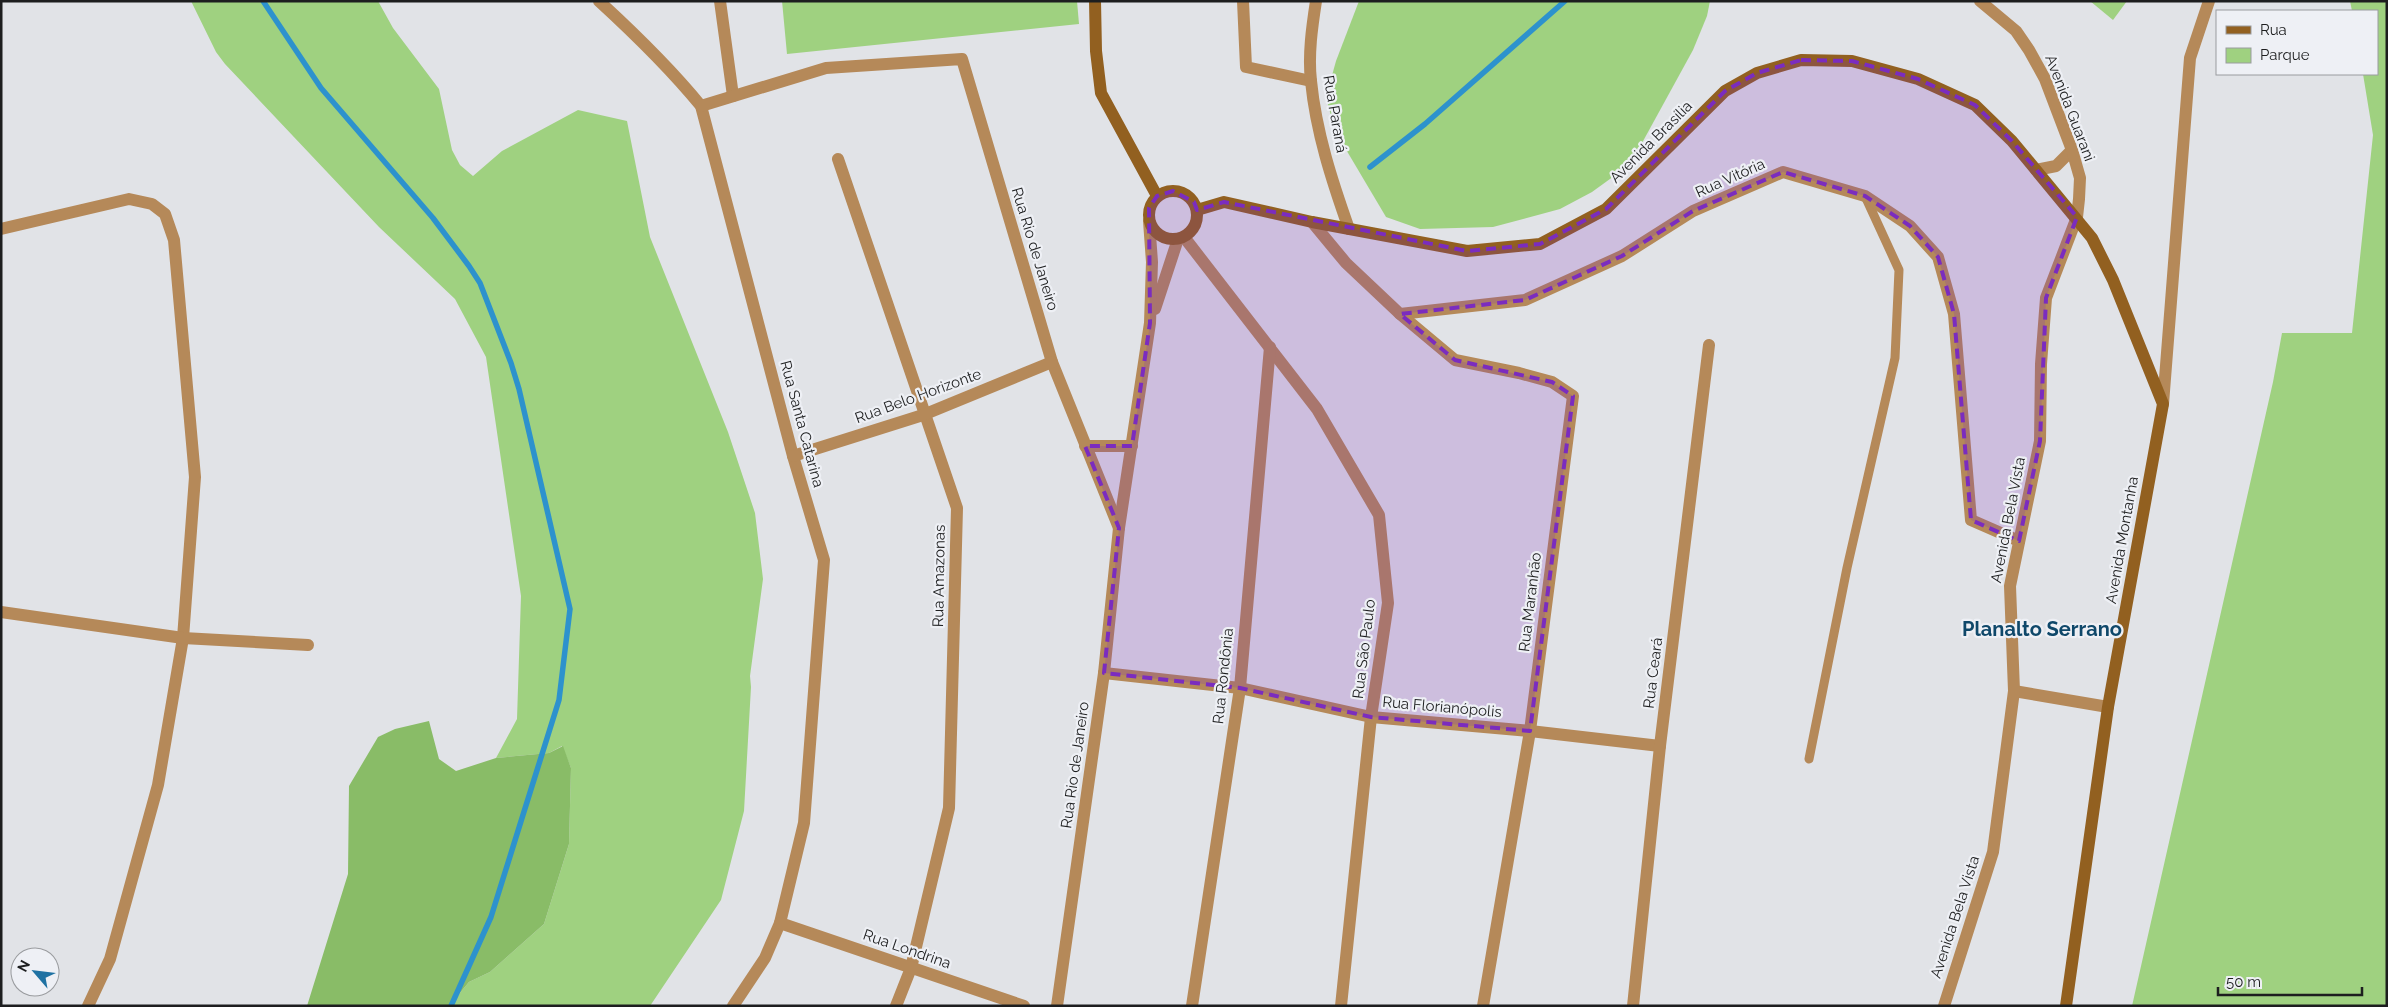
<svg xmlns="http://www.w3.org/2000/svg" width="2388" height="1007" font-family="Raleway,sans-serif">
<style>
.green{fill:#9fd180}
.forest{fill:#89bc67}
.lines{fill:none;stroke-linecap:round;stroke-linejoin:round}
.stream{stroke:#2d92cd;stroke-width:5.5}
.lane{stroke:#b58959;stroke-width:9}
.street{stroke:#b58959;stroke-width:12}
.secondary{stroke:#926020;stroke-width:12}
.marked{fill:#7b2cbf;fill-opacity:0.2;stroke:#7b2cbf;stroke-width:4;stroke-dasharray:10 6;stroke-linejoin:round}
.labels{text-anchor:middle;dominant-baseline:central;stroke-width:4.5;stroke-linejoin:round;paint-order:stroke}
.street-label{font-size:15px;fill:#1d1e1f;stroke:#eef0f5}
.district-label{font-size:20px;font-weight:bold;fill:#0f486a;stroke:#eef0f5}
</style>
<rect width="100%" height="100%" fill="#e1e3e7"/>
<g class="green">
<path d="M 191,1 L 378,1 L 393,28 L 439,89 L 452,150 L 460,165 L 473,176 L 502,151 L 578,110 L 627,121 L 650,237 L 728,432 L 755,513 L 763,579 L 750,676 L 751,687 L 744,811 L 721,900 L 650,1006 L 449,1006 L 469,982 L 490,972 L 544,924 L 569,844 L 571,768 L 562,746 L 549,753 L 496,758 L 517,719 L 521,596 L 486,357 L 455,299 L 379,227 L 225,64 L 216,52 Z"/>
<path d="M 782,1 L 1077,1 L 1079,24 L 787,54 Z"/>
<path d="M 1359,1 L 1710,1 L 1707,16 L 1693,50 L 1642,143 L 1621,171 L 1592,192 L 1560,209 L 1493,227 L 1420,229 L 1386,217 L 1335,131 L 1326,97 L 1336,61 Z"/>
<path d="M 2090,1 L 2127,1 L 2113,20 Z"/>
<path d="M 2350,1 L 2387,1 L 2387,1006 L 2132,1006 L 2273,382 L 2282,333 L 2352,333 L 2373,135 L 2363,74 L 2377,74 L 2377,11 L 2352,11 Z"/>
</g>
<path class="forest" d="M 429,721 L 439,759 L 456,771 L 496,758 L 549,753 L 563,746 L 571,768 L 569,844 L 544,924 L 490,972 L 469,982 L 449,1006 L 307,1006 L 348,874 L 349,786 L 378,737 L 395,729 Z"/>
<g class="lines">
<g class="stream">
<path d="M 263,1 L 321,88 L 433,218 L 469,266 L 480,283 L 511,363 L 519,389 L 570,609 L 559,700 L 491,917 L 451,1006"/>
<path d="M 1370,167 L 1425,124 L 1565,1"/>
</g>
<path class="lane" d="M 1809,759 L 1847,568 L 1895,358 L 1899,270 L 1865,196"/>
<g class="street">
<path d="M 599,1 C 635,34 670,68 701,106 L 793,456 L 824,560 L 804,823 L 780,923 L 765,958 L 733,1006"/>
<path d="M 720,1 L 733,96"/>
<path d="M 1243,1 L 1246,67 L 1311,81"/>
<path d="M 1316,1 C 1312,27 1308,55 1311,81 C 1316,132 1332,181 1349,229"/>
<path d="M 701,106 L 826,68 L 962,59 L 1052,362 L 1119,528"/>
<path d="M 838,159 L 957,508 L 949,808 L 911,968 L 896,1006"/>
<path d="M 2036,170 L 2056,166 L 2072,150"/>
<path d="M 1312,222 L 1346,263 L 1400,314 L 1525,300 L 1622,256 L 1693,211 L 1783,172 L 1865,196 L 1910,226 L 1938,257 L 1954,314 L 1971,520 L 2019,541"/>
<path d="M 1,229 L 129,199 L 152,204 L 165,214 L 174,240 L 195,477 L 183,638 L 158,785 L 110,959 L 88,1006"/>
<path d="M 1184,237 L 1317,409 L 1379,515 L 1388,603 L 1371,717 L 1341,1006"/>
<path d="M 1155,309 L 1178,239"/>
<path d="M 1400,314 L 1455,360 L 1519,373 L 1552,382 L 1573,396 L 1530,731 L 1483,1006"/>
<path d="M 2163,404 L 2190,58 L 2209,1"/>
<path d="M 1085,446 L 1132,446"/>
<path d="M 793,456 L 923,415 L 1052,362"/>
<path d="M 1,612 L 183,638 L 308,645"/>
<path d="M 1104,673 L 1240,688 L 1371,717 L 1530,731 L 1660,746"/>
<path d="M 2014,691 L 2108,707"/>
<path d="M 780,923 L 1024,1006"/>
<path d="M 1057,1006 L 1104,673 L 1119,528 L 1150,323 L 1152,262 L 1149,221"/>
<path d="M 1192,1006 L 1240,688 L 1270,347"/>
<path d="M 1633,1006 L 1660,746 L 1709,345"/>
<path d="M 1944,1006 L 1993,852 L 2014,691 L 2010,586 L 2040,441 L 2041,364 L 2046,298 L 2077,217 L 2079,199 L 2080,178 L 2072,150 L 2045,79 L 2029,50 L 2016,31 L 1980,1"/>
</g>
<g class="secondary">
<path d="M 1095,1 L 1096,51 L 1101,93 L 1157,196"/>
<circle cx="1173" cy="215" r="24"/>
<path d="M 1197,210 L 1224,202 L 1312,222 L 1467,251 L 1540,244 L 1606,209 L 1725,91 L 1757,73 L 1801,60 L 1852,61 L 1918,79 L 1975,105 L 2012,141 L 2092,238 L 2113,280 L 2163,404 L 2108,707 L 2066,1006"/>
</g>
</g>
<path class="marked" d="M 1801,60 L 1852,61 L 1918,79 L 1975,105 L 2012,141 L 2077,217 L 2046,298 L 2040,441 L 2019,541 L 1971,520 L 1954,314 L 1938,257 L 1910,226 L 1865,196 L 1783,172 L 1693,211 L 1622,256 L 1525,300 L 1400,314 L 1455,360 L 1552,382 L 1573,396 L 1530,731 L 1371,717 L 1240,688 L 1104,673 L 1119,528 L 1085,446 L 1132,446 L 1150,323 L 1149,208 L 1157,196 L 1173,191 L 1194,202 L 1197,210 L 1224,202 L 1467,251 L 1540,244 L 1606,209 L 1725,91 L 1757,73 Z"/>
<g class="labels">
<g class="street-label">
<text transform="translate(2070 108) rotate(69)">Avenida Guarani</text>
<text transform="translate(1335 114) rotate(80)">Rua Paraná</text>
<text transform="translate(1651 142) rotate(-45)">Avenida Brasília</text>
<text transform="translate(1730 178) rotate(-24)">Rua Vitória</text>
<text transform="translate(1035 249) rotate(73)">Rua Rio de Janeiro</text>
<text transform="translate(918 396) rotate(-20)">Rua Belo Horizonte</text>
<text transform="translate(802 424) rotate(75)">Rua Santa Catarina</text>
<text transform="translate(2008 520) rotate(-79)">Avenida Bela Vista</text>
<text transform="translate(2122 540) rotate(-80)">Avenida Montanha</text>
<text transform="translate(939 576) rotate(-89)">Rua Amazonas</text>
<text transform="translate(1530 602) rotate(-83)">Rua Maranhão</text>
<text transform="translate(1364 649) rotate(-83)">Rua São Paulo</text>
<text transform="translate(1653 673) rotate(-83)">Rua Ceará</text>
<text transform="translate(1223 676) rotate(-84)">Rua Rondônia</text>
<text transform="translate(1442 707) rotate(5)">Rua Florianópolis</text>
<text transform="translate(1075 765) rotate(-82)">Rua Rio de Janeiro</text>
<text transform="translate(1955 917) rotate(-72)">Avenida Bela Vista</text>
<text transform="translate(907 949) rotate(19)">Rua Londrina</text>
</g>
<g class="district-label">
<text x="2042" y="629">Planalto Serrano</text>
</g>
</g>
<rect width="2388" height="1007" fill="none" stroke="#1d1e1f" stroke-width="5"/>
<rect x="2216" y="10" width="162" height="65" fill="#eef0f5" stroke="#9a9c9f"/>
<rect x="2226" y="26" width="25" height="8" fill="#926020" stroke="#9a9c9f"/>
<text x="2260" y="35" font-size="15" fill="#1d1e1f">Rua</text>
<rect x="2226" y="48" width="25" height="15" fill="#9fd180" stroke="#9a9c9f"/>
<text x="2260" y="60" font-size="15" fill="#1d1e1f">Parque</text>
<g transform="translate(35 972) rotate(298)"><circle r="24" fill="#eef0f5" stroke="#9a9c9f"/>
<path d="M0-4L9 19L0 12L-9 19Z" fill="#1f72a3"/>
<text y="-8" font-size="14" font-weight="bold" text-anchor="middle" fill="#1d1e1f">N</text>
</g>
<path d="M2218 987v8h144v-8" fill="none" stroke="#1d1e1f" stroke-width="2.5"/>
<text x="2226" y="987" font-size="15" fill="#1d1e1f" stroke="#eef0f5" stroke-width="4" paint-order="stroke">50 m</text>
</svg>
